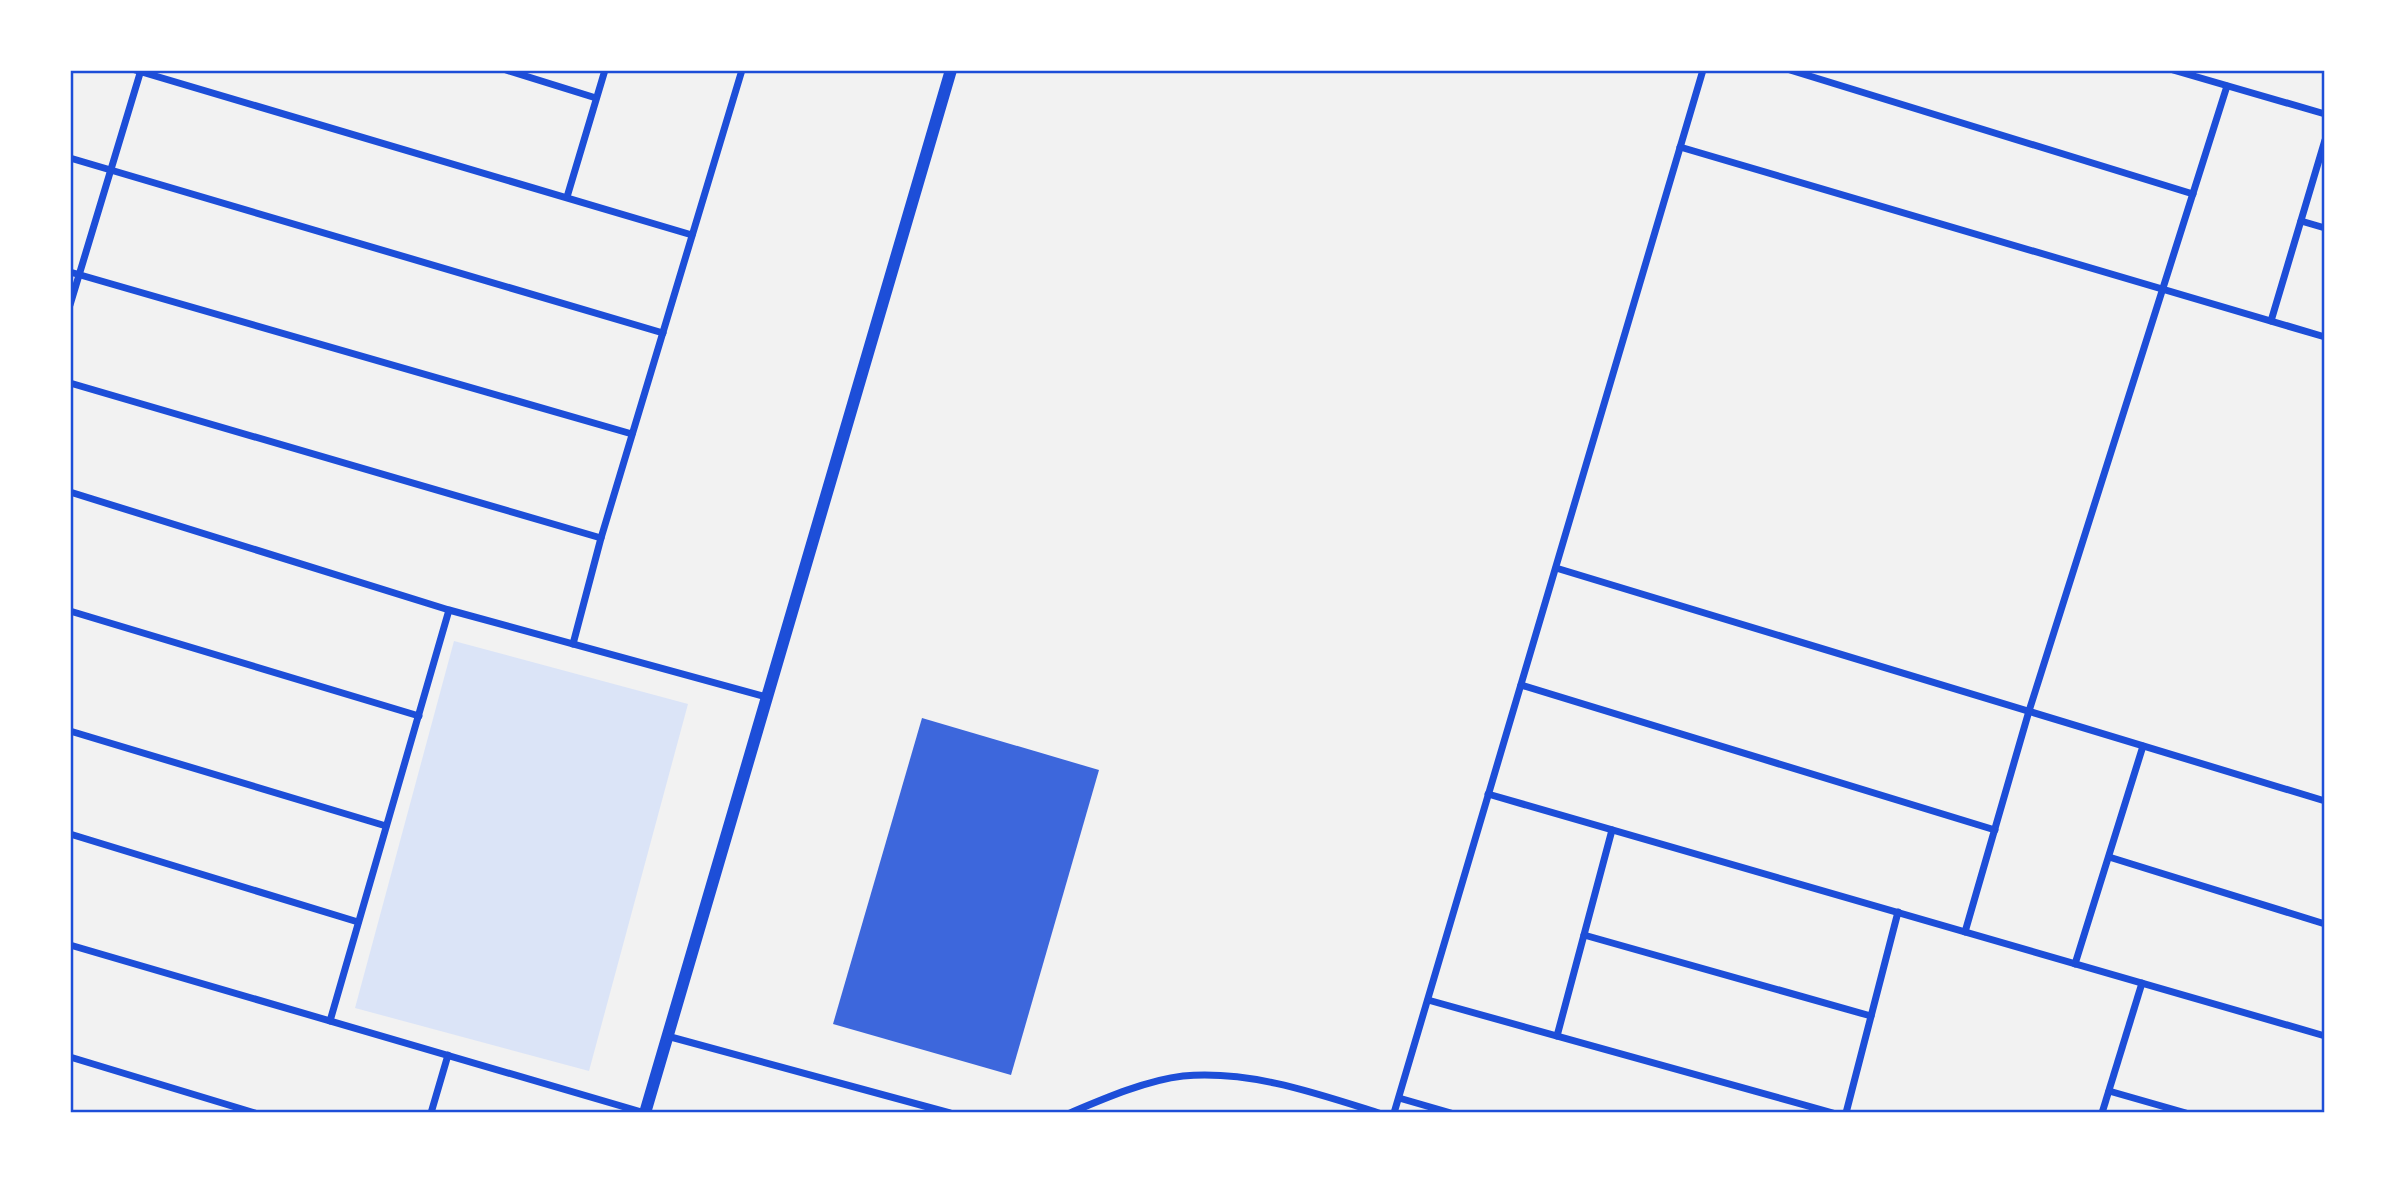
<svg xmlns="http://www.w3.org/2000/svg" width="2395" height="1183" font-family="Signika,sans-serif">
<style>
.green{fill:#dbe4f7}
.building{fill:#3d67dc}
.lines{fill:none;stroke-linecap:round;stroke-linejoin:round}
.minor{stroke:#1d4ed8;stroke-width:7}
.tertiary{stroke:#1d4ed8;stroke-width:12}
.neatline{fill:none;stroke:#1d4ed8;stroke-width:2.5}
</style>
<rect width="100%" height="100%" fill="#f2f2f2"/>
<path class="green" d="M 454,641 L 688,704 L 589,1071 L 355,1008 Z"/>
<path class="building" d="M 922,718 L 1099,770 L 1011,1075 L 833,1024 Z"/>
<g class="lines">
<g class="minor">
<path d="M 135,70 L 692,235"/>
<path d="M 506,70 L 596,98"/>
<path d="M 1790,70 L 2193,194"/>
<path d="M 2173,70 L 2325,114"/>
<path d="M 1680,147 L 2325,337"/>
<path d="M 70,158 L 663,333"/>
<path d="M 567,197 L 605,70"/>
<path d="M 2301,221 L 2325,228"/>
<path d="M 70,272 L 632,434"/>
<path d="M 70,305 L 141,70"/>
<path d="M 2271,321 L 2325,140"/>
<path d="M 70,383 L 601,538"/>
<path d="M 70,492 L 449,610 L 766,697"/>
<path d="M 1556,568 L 2325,801"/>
<path d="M 70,611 L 419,716"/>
<path d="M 573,644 L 601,538 L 742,70"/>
<path d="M 1521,685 L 1995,830"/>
<path d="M 70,731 L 386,826"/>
<path d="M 1488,794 L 2325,1036"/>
<path d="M 70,834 L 358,922"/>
<path d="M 2109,857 L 2325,924"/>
<path d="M 1965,932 L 2029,711 L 2227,86"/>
<path d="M 1584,935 L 1871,1016"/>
<path d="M 70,945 L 645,1113"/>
<path d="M 2075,964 L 2143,746"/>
<path d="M 1428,1000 L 1833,1113"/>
<path d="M 330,1021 L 449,610"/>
<path d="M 667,1036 L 950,1113"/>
<path d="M 1557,1036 L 1612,830"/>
<path d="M 70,1057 L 255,1113"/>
<path d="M 2109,1091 L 2186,1113"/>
<path d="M 1399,1098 L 1451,1113"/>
<path d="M 431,1113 L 448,1055"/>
<path d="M 1070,1113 C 1103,1099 1147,1080 1183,1076 C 1250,1070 1316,1093 1379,1113"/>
<path d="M 1394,1113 L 1703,70"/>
<path d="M 1846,1113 L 1898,912"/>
<path d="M 2102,1113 L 2142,983"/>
</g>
<path class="tertiary" d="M 645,1113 L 951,70"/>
</g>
<rect width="2395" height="1183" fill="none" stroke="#ffffff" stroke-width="144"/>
<rect x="72" y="72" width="2251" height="1039" class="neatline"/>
</svg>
